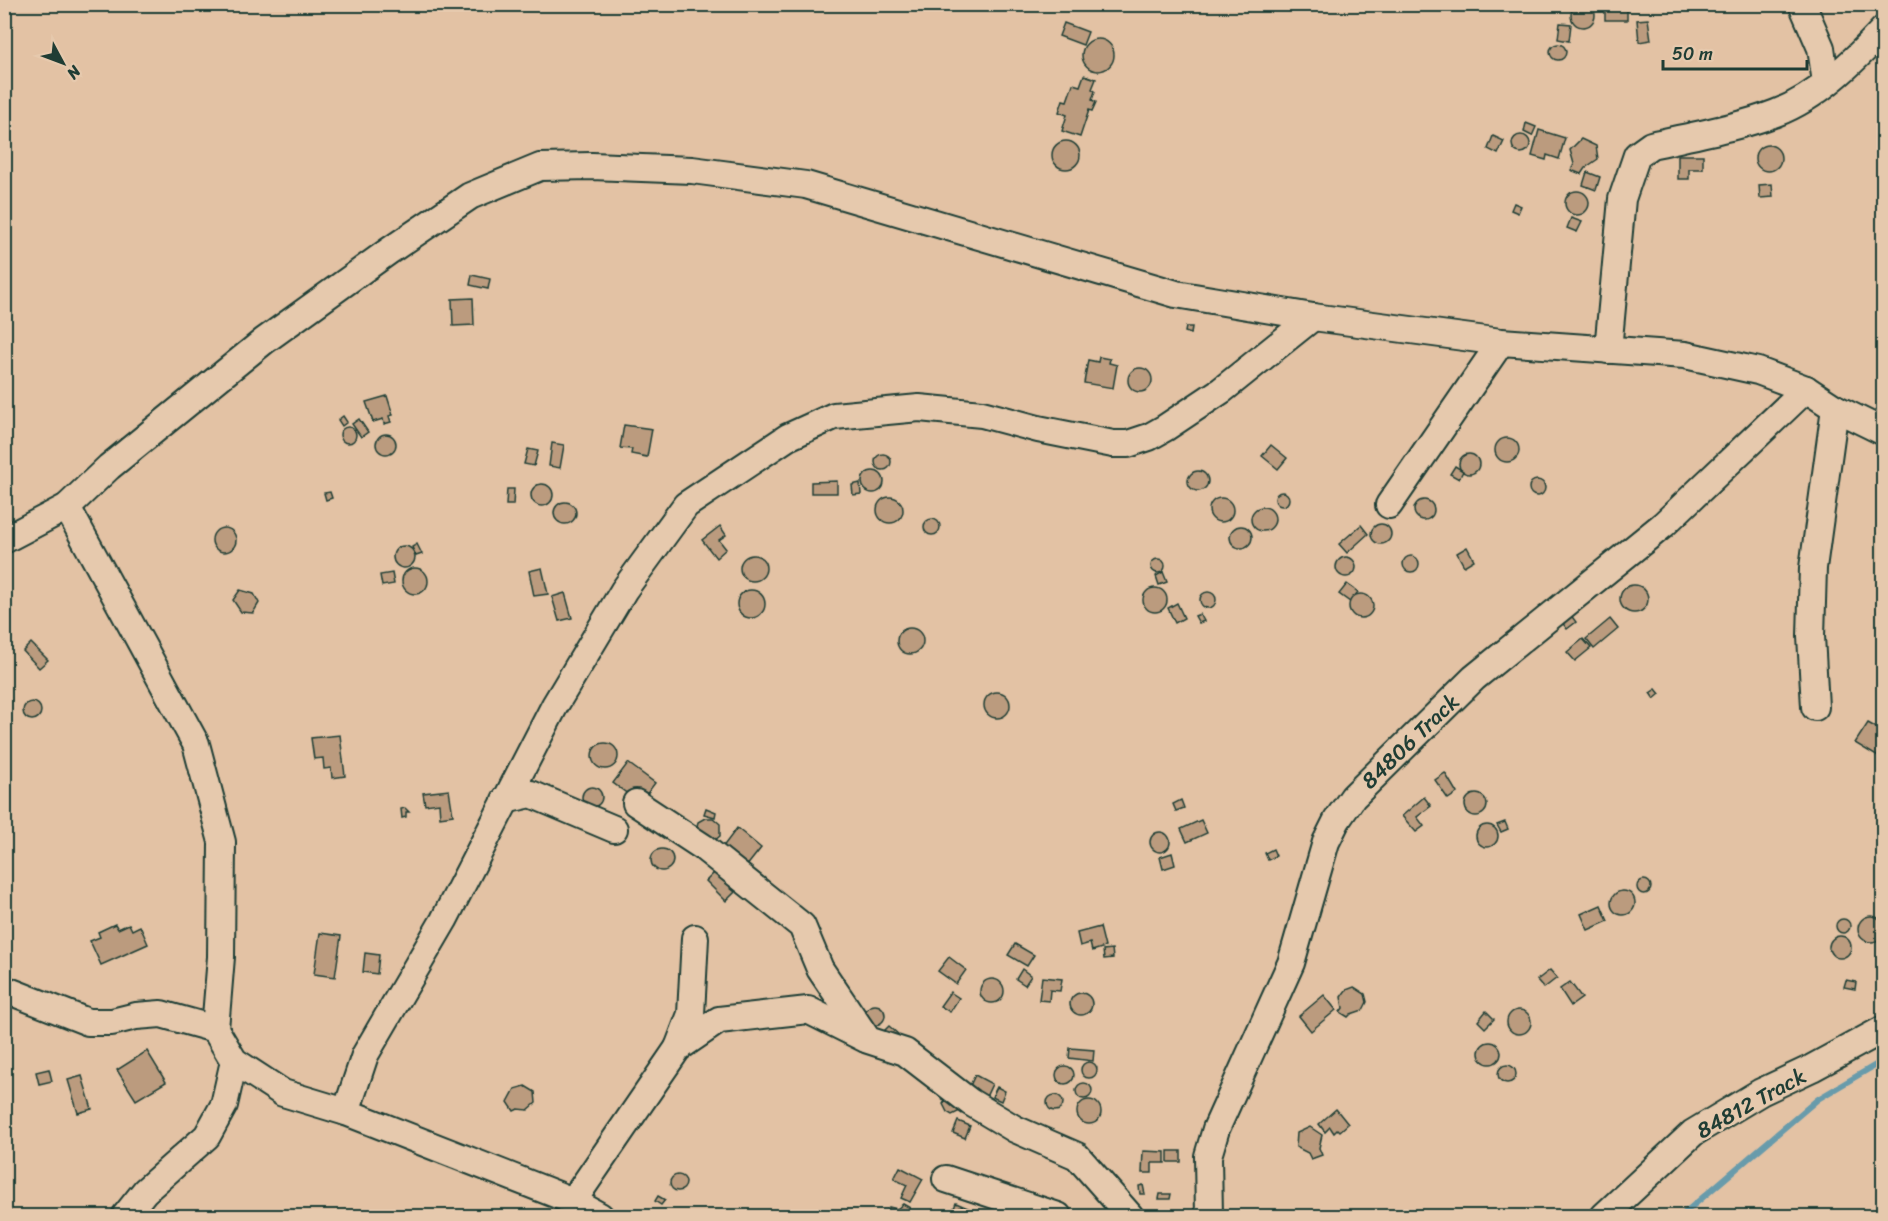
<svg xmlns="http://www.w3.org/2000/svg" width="1888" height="1221" font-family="Sriracha,sans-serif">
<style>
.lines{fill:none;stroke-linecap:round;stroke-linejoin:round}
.stream{stroke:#689bab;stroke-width:6}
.building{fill:#bb9b7e;stroke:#1f3d34;stroke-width:1.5}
.minor-casing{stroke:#1f3d34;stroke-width:30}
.minor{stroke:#e6c9ad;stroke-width:26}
.labels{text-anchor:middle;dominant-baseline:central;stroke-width:5;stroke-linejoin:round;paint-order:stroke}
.street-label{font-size:22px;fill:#1f3d34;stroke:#e6c9ad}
</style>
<rect width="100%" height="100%" fill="#e3c2a4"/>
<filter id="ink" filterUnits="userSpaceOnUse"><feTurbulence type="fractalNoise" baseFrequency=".0167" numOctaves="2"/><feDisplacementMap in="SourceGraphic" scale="12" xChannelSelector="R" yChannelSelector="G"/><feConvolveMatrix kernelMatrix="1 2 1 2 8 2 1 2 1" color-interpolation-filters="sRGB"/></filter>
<g filter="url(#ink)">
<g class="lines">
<path class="stream" d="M 1681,1216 L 1818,1099 L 1884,1060"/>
</g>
<g class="building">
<circle cx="1583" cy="15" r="12"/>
<rect x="1605" y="8" width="22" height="12"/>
<path d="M 1648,19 L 1651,40 L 1639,42 L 1637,20 Z"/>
<path d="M 1064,23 L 1088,32 L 1083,45 L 1059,36 Z"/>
<path d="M 1560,23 L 1571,24 L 1569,41 L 1558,39 Z"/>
<circle cx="1098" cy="55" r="16"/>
<circle cx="1558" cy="52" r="8"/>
<path d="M 1084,75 L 1096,79 L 1092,89 L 1095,91 L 1092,100 L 1096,102 L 1092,111 L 1089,110 L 1080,137 L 1062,131 L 1067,115 L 1059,112 L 1063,100 L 1067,101 L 1073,84 L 1080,86 Z"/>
<path d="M 1526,123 L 1536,127 L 1532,136 L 1524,132 Z"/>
<path d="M 1539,130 L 1565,138 L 1559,159 L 1547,155 L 1546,160 L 1532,156 Z"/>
<circle cx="1521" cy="144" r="9"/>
<path d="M 1493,136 L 1504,141 L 1498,154 L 1488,149 Z"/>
<path d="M 1581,139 L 1596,146 L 1598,159 L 1585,168 L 1581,174 L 1571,170 L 1574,164 L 1570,150 Z"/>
<circle cx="1066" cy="155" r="14"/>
<circle cx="1768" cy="158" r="13"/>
<path d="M 1678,155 L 1703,155 L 1703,169 L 1689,169 L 1689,179 L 1678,179 Z"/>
<path d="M 1587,172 L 1600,177 L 1596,190 L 1583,185 Z"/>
<path d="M 1772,184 L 1773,197 L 1760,198 L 1759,185 Z"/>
<circle cx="1577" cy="203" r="12"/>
<path d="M 1514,203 L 1521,206 L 1518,213 L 1511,210 Z"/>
<path d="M 1571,218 L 1582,222 L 1577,232 L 1567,228 Z"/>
<path d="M 472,275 L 490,279 L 488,289 L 470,285 Z"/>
<path d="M 473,298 L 474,325 L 453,326 L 452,299 Z"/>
<path d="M 1186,327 L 1192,327 L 1191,334 L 1185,332 Z"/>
<path d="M 1099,357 L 1110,359 L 1109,363 L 1117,365 L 1113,388 L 1084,383 L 1088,360 L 1098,362 Z"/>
<circle cx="1140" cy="380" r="12"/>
<path d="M 387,396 L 393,415 L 389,416 L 391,422 L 384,424 L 383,419 L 373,422 L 366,402 Z"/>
<path d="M 343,416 L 347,422 L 342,426 L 338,420 Z"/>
<path d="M 359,419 L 368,432 L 361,437 L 352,424 Z"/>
<path d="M 624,425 L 652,429 L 647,457 L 631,454 L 632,449 L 620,448 Z"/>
<circle cx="348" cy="435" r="8"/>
<circle cx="386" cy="444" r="10"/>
<circle cx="1507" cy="450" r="12"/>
<path d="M 552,443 L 564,445 L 560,468 L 549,466 Z"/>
<path d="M 1271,445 L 1287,458 L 1278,469 L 1262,456 Z"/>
<path d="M 528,449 L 538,451 L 534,466 L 524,464 Z"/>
<circle cx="883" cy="462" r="8"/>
<circle cx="1469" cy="464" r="10"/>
<path d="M 1455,466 L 1463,471 L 1459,479 L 1450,474 Z"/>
<circle cx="873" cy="482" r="11"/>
<circle cx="1198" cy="481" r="10"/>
<circle cx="1537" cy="488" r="8"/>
<path d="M 837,481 L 837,493 L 811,493 L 811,482 Z"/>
<path d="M 860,483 L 861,494 L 853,495 L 852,485 Z"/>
<circle cx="542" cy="495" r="11"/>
<path d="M 507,489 L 514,489 L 513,505 L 506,505 Z"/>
<path d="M 330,492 L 332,498 L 326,500 L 324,493 Z"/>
<circle cx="1282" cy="499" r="7"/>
<circle cx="890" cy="510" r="13"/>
<circle cx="1221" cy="510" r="12"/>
<circle cx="1424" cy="510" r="10"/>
<circle cx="565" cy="513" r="11"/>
<circle cx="1263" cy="519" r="12"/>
<circle cx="932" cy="527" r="8"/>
<circle cx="1381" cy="534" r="10"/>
<path d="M 1361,525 L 1368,534 L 1347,553 L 1339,544 Z"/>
<path d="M 720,526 L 726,535 L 719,540 L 726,549 L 716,558 L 702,540 Z"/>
<circle cx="1241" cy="537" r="11"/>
<circle cx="224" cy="540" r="12"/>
<path d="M 417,544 L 422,554 L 416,556 L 412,547 Z"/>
<circle cx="404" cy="557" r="11"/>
<path d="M 1467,547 L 1474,560 L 1464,566 L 1457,553 Z"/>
<circle cx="753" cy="568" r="13"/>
<circle cx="1411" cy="564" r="8"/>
<circle cx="1346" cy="567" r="10"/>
<circle cx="1158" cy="566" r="7"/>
<circle cx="415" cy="581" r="13"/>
<path d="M 542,568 L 548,594 L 534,596 L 529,571 Z"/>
<path d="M 1163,572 L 1167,582 L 1159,585 L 1156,576 Z"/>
<path d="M 392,573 L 394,584 L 382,586 L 380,575 Z"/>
<path d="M 1347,584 L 1358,592 L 1350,602 L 1339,594 Z"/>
<circle cx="1634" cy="599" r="14"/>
<circle cx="1155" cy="600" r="12"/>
<path d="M 240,590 L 254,594 L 259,603 L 253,613 L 241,612 L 233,600 Z"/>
<circle cx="751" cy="604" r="14"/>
<circle cx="1208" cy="600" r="8"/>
<path d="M 565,593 L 572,618 L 559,621 L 552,597 Z"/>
<circle cx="1361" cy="606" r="12"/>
<path d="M 1177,603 L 1184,618 L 1175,623 L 1168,608 Z"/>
<path d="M 1200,614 L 1204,621 L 1199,623 L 1195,616 Z"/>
<path d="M 1570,614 L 1576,622 L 1567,629 L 1561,621 Z"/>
<path d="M 1610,619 L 1618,629 L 1594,649 L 1586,639 Z"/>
<circle cx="910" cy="641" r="13"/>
<path d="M 1583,639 L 1591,648 L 1575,661 L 1567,652 Z"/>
<path d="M 31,643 L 48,660 L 39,668 L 23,651 Z"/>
<path d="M 1656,689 L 1660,694 L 1654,699 L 1650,693 Z"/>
<circle cx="997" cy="705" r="13"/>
<circle cx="32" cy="711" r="9"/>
<path d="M 1868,723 L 1884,732 L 1884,753 L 1880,758 L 1855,743 Z"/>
<path d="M 340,735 L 345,776 L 332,778 L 331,768 L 324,769 L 323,758 L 314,759 L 311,738 Z"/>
<circle cx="605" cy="756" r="13"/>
<path d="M 628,763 L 655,783 L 640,803 L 613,783 Z"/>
<path d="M 1445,773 L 1457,793 L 1448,799 L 1435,780 Z"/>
<circle cx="592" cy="797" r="10"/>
<path d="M 449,790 L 453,815 L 440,817 L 439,803 L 425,805 L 423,793 Z"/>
<circle cx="1476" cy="805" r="11"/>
<path d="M 1424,797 L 1431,806 L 1417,817 L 1424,826 L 1416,832 L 1402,816 Z"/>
<path d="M 1181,800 L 1184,808 L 1176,811 L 1173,804 Z"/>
<path d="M 405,808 L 409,812 L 406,812 L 406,817 L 402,818 L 401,809 Z"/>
<path d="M 706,808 L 716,812 L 715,817 L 704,814 Z"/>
<path d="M 705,818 L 713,818 L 720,824 L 720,836 L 714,841 L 696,830 L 698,822 Z"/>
<path d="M 1201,820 L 1207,833 L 1187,842 L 1181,829 Z"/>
<path d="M 1505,822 L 1508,829 L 1501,832 L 1497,825 Z"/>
<circle cx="1487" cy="836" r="11"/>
<path d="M 737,828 L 761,848 L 746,867 L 719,852 Z"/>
<circle cx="1160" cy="842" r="10"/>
<circle cx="662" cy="860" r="11"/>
<path d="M 1273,849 L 1276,856 L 1268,860 L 1265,853 Z"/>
<path d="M 1172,853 L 1175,865 L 1163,869 L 1160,857 Z"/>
<path d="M 723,864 L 738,880 L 730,888 L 735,892 L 726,901 L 706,881 Z"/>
<circle cx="1644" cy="887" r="7"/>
<circle cx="1623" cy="903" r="12"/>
<path d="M 1601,905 L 1608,921 L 1588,930 L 1581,914 Z"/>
<circle cx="1871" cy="929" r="13"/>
<circle cx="1843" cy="926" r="7"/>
<path d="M 115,924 L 118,929 L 129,924 L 132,930 L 140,926 L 148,944 L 101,965 L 90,941 L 100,937 L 98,932 Z"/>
<path d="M 1100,927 L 1105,947 L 1092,951 L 1090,943 L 1080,946 L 1077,933 Z"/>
<path d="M 320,933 L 341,936 L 335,977 L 314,974 Z"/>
<circle cx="1840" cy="947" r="11"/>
<path d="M 1015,944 L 1034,955 L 1027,966 L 1008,955 Z"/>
<path d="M 1112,949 L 1113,958 L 1104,959 L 1103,950 Z"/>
<path d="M 365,953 L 379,955 L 377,974 L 363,972 Z"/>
<path d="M 949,957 L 966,970 L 956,984 L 938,971 Z"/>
<path d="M 1022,969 L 1031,976 L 1025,985 L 1016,979 Z"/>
<path d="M 1550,970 L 1557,978 L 1544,988 L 1537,980 Z"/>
<path d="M 1042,977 L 1062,979 L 1060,991 L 1050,990 L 1049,1001 L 1039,1000 Z"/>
<circle cx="992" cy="991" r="12"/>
<path d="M 1846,980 L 1856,982 L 1855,989 L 1844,987 Z"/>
<path d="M 1570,982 L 1582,998 L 1571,1006 L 1560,989 Z"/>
<path d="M 1354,987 L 1365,994 L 1367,1002 L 1363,1010 L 1351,1014 L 1348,1017 L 1340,1012 L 1343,1008 L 1341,997 L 1346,990 Z"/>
<path d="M 950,992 L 959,998 L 950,1012 L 940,1006 Z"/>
<circle cx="1081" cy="1004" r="11"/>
<path d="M 1324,995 L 1336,1010 L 1311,1031 L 1299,1016 Z"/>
<circle cx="875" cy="1015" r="10"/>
<circle cx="1519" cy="1022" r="12"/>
<path d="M 1486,1011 L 1494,1019 L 1485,1028 L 1478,1021 Z"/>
<path d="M 889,1026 L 898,1034 L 891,1042 L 881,1034 Z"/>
<circle cx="1490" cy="1053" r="11"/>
<path d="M 1070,1048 L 1094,1050 L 1093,1061 L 1069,1058 Z"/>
<path d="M 147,1051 L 166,1082 L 136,1100 L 117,1070 Z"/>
<circle cx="1089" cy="1070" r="8"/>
<circle cx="1507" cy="1074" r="9"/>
<circle cx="1065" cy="1075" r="9"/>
<path d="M 49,1069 L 52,1081 L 39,1084 L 36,1072 Z"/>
<path d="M 975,1075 L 992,1084 L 984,1101 L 967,1092 Z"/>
<path d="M 82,1076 L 92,1109 L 78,1113 L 68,1080 Z"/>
<circle cx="1084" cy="1091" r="8"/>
<path d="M 525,1086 L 535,1092 L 536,1103 L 528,1110 L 518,1109 L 514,1111 L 508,1102 L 515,1089 Z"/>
<path d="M 997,1087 L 1005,1091 L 1001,1101 L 992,1097 Z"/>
<circle cx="1055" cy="1103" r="8"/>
<path d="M 946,1099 L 961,1108 L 960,1111 L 952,1115 L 947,1112 L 943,1104 Z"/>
<circle cx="1089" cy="1112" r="12"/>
<path d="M 1336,1109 L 1348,1124 L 1340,1131 L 1338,1129 L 1334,1133 L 1330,1127 L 1325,1132 L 1319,1124 Z"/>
<path d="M 958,1121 L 970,1126 L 965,1138 L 953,1133 Z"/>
<path d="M 1310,1127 L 1322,1135 L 1319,1148 L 1322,1155 L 1311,1159 L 1308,1153 L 1296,1147 L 1297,1133 Z"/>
<path d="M 1143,1151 L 1165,1152 L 1165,1163 L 1152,1163 L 1152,1173 L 1142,1173 Z"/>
<rect x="1168" y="1151" width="13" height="11"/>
<path d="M 900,1167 L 923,1179 L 910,1202 L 901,1198 L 907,1185 L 894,1179 Z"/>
<circle cx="678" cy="1183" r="8"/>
<path d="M 1143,1185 L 1145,1194 L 1140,1194 L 1139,1186 Z"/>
<path d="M 1160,1194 L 1171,1194 L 1170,1199 L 1159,1199 Z"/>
<path d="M 658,1196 L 665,1200 L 661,1205 L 655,1201 Z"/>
<path d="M 956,1203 L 977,1212 L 975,1216 L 951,1216 Z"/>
<path d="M 4,1204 L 11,1212 L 4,1216 Z"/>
<path d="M 903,1204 L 910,1208 L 909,1216 L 887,1216 L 889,1207 L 897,1209 Z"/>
</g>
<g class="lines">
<g class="minor-casing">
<g id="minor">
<path d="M 1802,4 L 1821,48 L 1826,83"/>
<path d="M 1608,350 L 1622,199 L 1637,155 L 1651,145 C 1690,136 1740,127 1776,113 C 1818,97 1854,61 1884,29"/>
<path d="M 1389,505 L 1501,342"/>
<path d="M 67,507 L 196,744 L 222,842 L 221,957 L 215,1029 L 234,1061 L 283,1093 L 346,1112 L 573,1201 L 600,1216"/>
<path d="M 4,540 L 67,507 L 109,467 L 264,341 L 389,251 L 470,196 L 540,167 L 592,166 L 692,170 L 806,185 L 1176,294 L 1313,317 L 1501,342 L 1685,355 L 1758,371 L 1806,389 L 1835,408 L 1884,432"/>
<path d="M 1815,707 L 1811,636 L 1813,568 L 1835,408"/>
<path d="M 505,800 L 531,794 L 614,829"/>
<path d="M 636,803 L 703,847 L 802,926 L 820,969 L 868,1040 L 905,1052 L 970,1102 L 1015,1129 L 1077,1156 L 1130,1216"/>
<path d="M 4,989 L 88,1022 L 112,1022 L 136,1016 L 161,1014 L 215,1029"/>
<path d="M 678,1048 L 719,1020 L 808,1010 L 866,1039"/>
<path d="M 346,1112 L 365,1055 L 444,920 L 555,705 L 624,590 L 686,505 L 788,437 L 834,416 L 919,408 L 982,414 L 1038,429 L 1113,444 L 1128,444 L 1149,437 L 1165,428 L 1222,390 L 1313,317"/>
<path d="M 946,1179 L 1058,1216"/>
<path d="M 573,1201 L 678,1048 L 691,1014 L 695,938"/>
<path d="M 125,1216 L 145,1191 L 207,1136 L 224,1105 L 234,1061"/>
<path d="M 1209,1216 L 1208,1156 L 1216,1129 L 1291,963 L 1326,842 L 1337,820 L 1353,797 L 1474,678 L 1663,525 L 1806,389"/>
<path d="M 1604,1216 L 1693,1133 L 1761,1092 L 1812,1068 L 1884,1029"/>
</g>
</g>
<use href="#minor" class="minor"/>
</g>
</g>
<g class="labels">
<g class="street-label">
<text transform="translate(1410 741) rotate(-44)">84806 Track</text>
<text transform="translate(1751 1103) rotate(-29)">84812 Track</text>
</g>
</g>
<rect width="1888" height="1221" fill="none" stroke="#e6c9ad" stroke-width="24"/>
<rect x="12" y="12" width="1864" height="1197" fill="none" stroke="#1f3d34" stroke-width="2" filter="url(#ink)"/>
<g transform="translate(63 63) rotate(131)" stroke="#e6c9ad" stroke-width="4.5" paint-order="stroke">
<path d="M0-4.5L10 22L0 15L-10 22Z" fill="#1f3d34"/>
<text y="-9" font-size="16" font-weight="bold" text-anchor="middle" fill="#1f3d34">N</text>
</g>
<path d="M1663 60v9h144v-9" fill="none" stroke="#1f3d34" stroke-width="3"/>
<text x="1672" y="60" font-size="18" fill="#1f3d34" stroke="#e6c9ad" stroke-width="4.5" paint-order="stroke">50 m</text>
</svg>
